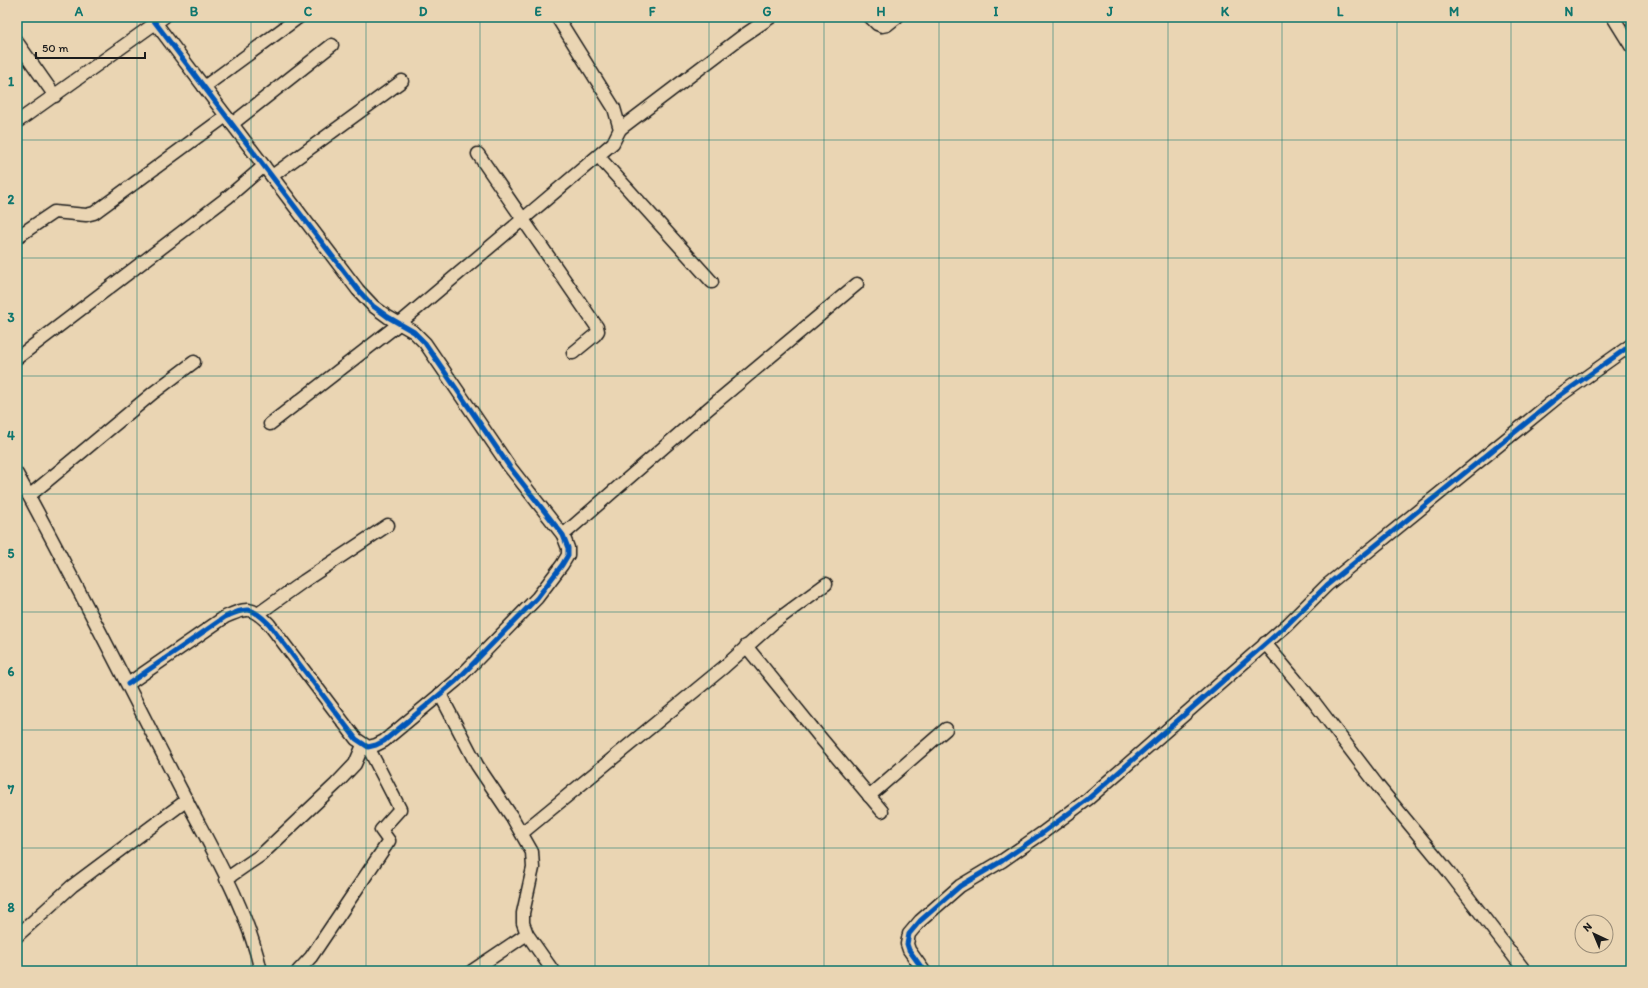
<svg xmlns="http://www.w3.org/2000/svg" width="1648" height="988" font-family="Itim,sans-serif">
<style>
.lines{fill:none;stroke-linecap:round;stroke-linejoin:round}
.street-casing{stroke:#1c1c1c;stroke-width:15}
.street{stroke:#ead5b3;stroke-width:12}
.cycleway-casing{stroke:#ead5b3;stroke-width:8}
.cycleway{stroke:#0057b8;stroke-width:5}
.grid{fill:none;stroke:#0f766e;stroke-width:1;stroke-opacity:0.55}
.neatline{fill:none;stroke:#0f766e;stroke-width:1.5}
.grid-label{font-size:13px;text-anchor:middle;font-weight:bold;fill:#0f766e}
</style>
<rect width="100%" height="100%" fill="#ead5b3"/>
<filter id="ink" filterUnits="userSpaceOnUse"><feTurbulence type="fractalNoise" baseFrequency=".025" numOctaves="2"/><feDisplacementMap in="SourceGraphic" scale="8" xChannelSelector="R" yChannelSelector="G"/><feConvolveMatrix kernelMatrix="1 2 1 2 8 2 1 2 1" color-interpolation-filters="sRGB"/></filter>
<g filter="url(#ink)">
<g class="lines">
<g class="street-casing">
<g id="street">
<path d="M 870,17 L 877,24 L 882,26 L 887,25 L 897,17"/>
<path d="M 1613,17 L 1631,46"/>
<path d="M 17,42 L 55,96"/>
<path d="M 204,87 L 299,17"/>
<path d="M 17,122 L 164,17"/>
<path d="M 232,124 L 332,45"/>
<path d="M 620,129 L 740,38 L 771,17"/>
<path d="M 478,154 L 597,327 L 598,331 L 595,335 L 573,353"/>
<path d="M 598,156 L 712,282"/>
<path d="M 272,176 L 402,81"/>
<path d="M 17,237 L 54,212 L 86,215 L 94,213 L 226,116"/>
<path d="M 17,358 L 228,197 L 264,166"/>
<path d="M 270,424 L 400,323 L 613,143 L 620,129 L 614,108 L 557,17"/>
<path d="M 17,474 C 72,575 124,678 176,780 C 207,841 246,904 261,971"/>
<path d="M 29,496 L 153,393 L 194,362"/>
<path d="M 563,535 L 702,414 L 857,284"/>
<path d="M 258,614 L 304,581 L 388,525"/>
<path d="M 1265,643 L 1314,702 L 1378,786 L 1448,871 L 1525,971"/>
<path d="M 746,646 L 819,736 L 882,811"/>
<path d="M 128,684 L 225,617 C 247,607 251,606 269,624 L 356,739 L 368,747 L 376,745 L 384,741 L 456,681 L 537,598 L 562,565 L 568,555 L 568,548 L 563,535 L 509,466 L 425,343 L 414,332 L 388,317 L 373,306 L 358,290 L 151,17"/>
<path d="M 440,694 L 477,765 L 512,817 L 532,852 L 533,868 L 523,913 L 523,923 L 527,934 L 553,971"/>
<path d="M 869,796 L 946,729"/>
<path d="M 522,833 L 724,667 L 773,623 L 826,584"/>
<path d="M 226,879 L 261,855 L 336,784 L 355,764 L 363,745"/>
<path d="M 17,936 L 72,886 L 187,800"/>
<path d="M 298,971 L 311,957 L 389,841 L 381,830 L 400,809 L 368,747"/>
<path d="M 472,971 L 527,934"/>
<path d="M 924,971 L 909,950 L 907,944 L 909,934 L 920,921 L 960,886 L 1002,861 L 1041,834 L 1088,799 L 1288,624 L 1327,585 L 1558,397 L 1631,345"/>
</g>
</g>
<use href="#street" class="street"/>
<g class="cycleway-casing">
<g id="cycleway">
<path d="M 128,684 L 225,617 C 247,607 251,606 269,624 L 356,739 L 368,747 L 376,745 L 384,741 L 456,681 L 537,598 L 562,565 L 568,555 L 568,548 L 563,535 L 509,466 L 425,343 L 414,332 L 388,317 L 373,306 L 358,290 L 151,17"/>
<path d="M 924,971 L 909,950 L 907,944 L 909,934 L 920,921 L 960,886 L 1002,861 L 1041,834 L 1088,799 L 1288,624 L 1327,585 L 1558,397 L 1631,345"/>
</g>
</g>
<use href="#cycleway" class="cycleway"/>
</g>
</g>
<path class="grid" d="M 137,17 L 137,971M 251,17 L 251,971M 366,17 L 366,971M 480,17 L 480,971M 595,17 L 595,971M 709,17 L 709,971M 824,17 L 824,971M 939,17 L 939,971M 1053,17 L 1053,971M 1168,17 L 1168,971M 1282,17 L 1282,971M 1397,17 L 1397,971M 1511,17 L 1511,971M 17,140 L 1631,140M 17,258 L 1631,258M 17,376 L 1631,376M 17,494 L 1631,494M 17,612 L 1631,612M 17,730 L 1631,730M 17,848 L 1631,848"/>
<rect width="1648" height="988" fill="none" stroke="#ead5b3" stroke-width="44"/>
<g transform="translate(1594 934) rotate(316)"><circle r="19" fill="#ead5b3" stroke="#988b77"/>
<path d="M0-3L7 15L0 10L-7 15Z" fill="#1c1c1c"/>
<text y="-6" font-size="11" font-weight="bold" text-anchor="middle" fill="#1c1c1c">N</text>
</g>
<path d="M36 52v6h109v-6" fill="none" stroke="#1c1c1c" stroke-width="2"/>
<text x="42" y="52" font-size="12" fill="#1c1c1c" stroke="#ead5b3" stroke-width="3" paint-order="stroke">50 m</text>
<rect x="22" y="22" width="1604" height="944" class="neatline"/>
<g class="grid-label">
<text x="79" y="16">A</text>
<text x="194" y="16">B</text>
<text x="308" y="16">C</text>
<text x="423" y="16">D</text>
<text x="538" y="16">E</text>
<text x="652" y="16">F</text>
<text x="767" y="16">G</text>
<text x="881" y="16">H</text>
<text x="996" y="16">I</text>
<text x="1110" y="16">J</text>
<text x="1225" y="16">K</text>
<text x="1340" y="16">L</text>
<text x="1454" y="16">M</text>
<text x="1569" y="16">N</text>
<text x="11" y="86">1</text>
<text x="11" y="204">2</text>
<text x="11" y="322">3</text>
<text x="11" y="440">4</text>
<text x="11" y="558">5</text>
<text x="11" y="676">6</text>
<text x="11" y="794">7</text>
<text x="11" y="912">8</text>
</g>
</svg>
